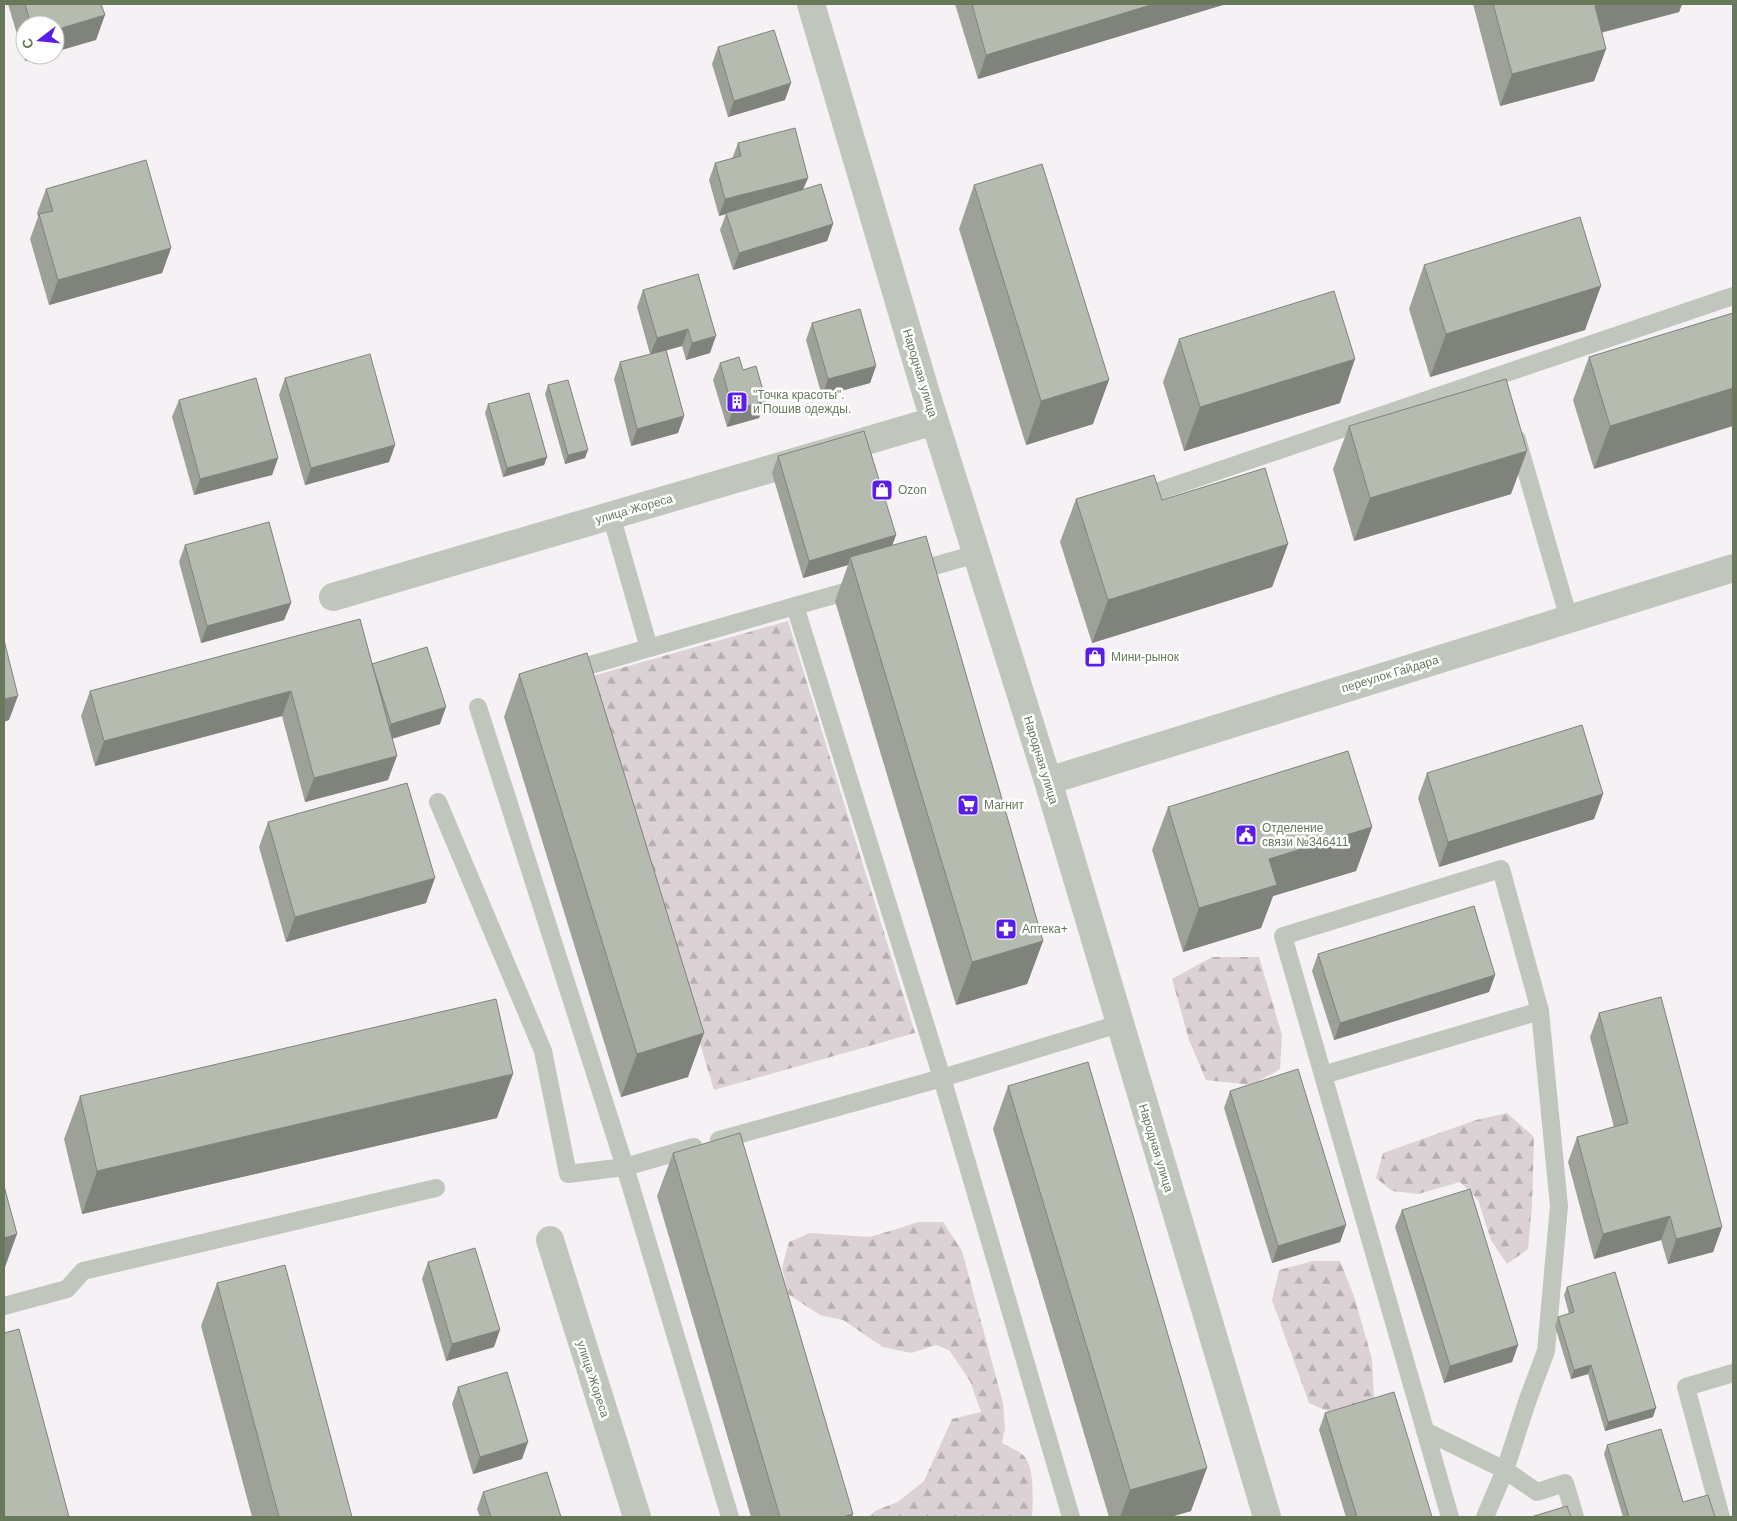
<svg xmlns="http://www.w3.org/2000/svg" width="1737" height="1521" font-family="Arial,sans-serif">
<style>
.forest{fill:url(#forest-firs)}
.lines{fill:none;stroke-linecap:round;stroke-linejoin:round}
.lane{stroke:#c1c6bd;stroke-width:18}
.street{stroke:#c1c6bd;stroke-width:28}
.wall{fill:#9da197}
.shaded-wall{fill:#7f837b}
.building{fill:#b6bbb0;stroke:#7f837b}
.labels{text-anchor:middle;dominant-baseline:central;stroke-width:5;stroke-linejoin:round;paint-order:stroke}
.street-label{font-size:12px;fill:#68785b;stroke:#fff}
.poi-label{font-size:12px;fill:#68785b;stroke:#fff;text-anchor:start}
</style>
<defs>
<pattern id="forest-firs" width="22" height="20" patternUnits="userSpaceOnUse" patternTransform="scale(1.25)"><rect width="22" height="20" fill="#dcd2d5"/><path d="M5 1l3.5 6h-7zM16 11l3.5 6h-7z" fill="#b6afb0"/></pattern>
</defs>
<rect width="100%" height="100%" fill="#f5f1f5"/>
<g class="forest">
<path d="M 788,621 L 915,1033 L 714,1090 L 589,677 Z"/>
<path d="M 1212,957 L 1259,957 L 1282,1035 L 1280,1069 L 1252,1085 L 1206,1080 L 1189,1040 L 1172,979 Z"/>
<path d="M 1507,1113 L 1534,1137 L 1532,1206 L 1528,1249 L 1507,1264 L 1491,1240 L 1478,1200 L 1460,1182 L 1418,1194 L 1392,1191 L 1376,1178 L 1383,1153 L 1476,1120 Z"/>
<path d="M 919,1222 L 943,1222 L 962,1251 L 1003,1403 L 1005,1428 L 1002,1443 C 1008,1447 1018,1450 1023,1455 C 1035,1466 1033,1502 1032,1517 L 868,1517 L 877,1510 L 898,1502 L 924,1481 L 952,1419 L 981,1412 L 970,1381 L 949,1350 L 936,1345 L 911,1353 L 883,1347 L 843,1320 L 820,1315 L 788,1294 L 782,1268 L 789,1242 L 810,1233 L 870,1237 Z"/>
<path d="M 1313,1261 L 1340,1261 L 1354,1296 L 1372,1359 L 1374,1398 L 1336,1415 L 1309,1403 L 1272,1300 L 1279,1270 Z"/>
</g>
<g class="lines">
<g class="lane">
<path d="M 1517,439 L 1569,619"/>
<path d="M 1159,491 L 1733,296"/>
<path d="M 611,515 L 649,648 L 795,606 L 942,1078 L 1071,1517"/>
<path d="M 913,572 L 976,554"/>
<path d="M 795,606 L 859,588"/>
<path d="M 573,670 L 649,648"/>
<path d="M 438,802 L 543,1051 L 568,1174 L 625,1167 L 478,707"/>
<path d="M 1323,1075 L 1540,1011"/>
<path d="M 719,1140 L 942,1078 L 1119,1024"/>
<path d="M 694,1147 L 625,1167 L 730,1517"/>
<path d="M 4,1306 L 67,1289 L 83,1271 L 436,1188"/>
<path d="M 1425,1431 L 1505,1470 L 1537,1492 L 1565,1483 L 1575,1517"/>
<path d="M 1450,1517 L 1283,936 L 1501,869 L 1540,1011 L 1559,1206 L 1546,1351 L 1528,1399 L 1505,1470 L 1485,1517"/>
<path d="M 1721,1517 L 1686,1387 L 1733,1373"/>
</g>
<g class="street">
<path d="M 811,4 L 925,390 L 1048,781 L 1267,1517"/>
<path d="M 333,597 L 934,421"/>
<path d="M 1048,781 L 1733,568"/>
<path d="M 550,1240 L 637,1517"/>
</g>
</g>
<g class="wall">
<path d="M 8,4 L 101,4 L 96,40 L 55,25 L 25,25 L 25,55 L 46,55 L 25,61 Z"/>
<path d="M 955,4 L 1226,4 L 978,79 Z"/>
<path d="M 1473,4 L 1682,4 L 1679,12 L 1601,33 L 1606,49 L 1594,81 L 1500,106 Z"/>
<path d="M 718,47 L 785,100 L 728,117 L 712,64 Z"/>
<path d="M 738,143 L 808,178 L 803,189 L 833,224 L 827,241 L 733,270 L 720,230 L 726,214 L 719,216 L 709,180 L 715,163 L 732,159 Z"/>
<path d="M 974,185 L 1093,424 L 1026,445 L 959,229 Z"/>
<path d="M 46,189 L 171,248 L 162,273 L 49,305 L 30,239 L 38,217 L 37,213 Z"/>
<path d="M 1424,265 L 1585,330 L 1430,377 L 1409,309 Z"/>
<path d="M 698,274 L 710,353 L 686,360 L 682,346 L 666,350 L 684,416 L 678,433 L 631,446 L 614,379 L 620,362 L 650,354 L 637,307 L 643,290 Z"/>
<path d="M 1733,313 L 1594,469 L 1573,400 L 1589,357 Z"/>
<path d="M 812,323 L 876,366 L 870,383 L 822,396 L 806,340 Z"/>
<path d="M 1179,339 L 1340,403 L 1184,451 L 1163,382 Z"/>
<path d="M 720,363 L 766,401 L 759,418 L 727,427 L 713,380 Z"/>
<path d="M 285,378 L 395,445 L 389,462 L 305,485 L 279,395 Z"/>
<path d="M 548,385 L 585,458 L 565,464 L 545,394 Z"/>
<path d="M 179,400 L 278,458 L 272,475 L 194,495 L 172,417 Z"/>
<path d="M 488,404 L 547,457 L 544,465 L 503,477 L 485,413 Z"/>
<path d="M 1349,426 L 1511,494 L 1354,541 L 1333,469 Z"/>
<path d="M 778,456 L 896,535 L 892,545 L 1043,941 L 1027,984 L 956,1005 L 835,601 L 848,565 L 803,578 L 772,473 Z"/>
<path d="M 1076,499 L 1162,500 L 1288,544 L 1272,587 L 1092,643 L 1060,542 Z"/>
<path d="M 185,545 L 291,603 L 284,620 L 201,643 L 179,562 Z"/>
<path d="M 372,664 L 440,724 L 392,739 L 388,780 L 305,802 L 282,716 L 95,766 L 81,716 L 90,691 Z"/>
<path d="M 519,674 L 688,1077 L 621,1097 L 504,717 Z"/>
<path d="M 1427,773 L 1603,794 L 1594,819 L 1439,867 L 1418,798 Z"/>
<path d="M 1168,807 L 1372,827 L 1356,871 L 1273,896 L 1261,928 L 1183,952 L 1152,850 Z"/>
<path d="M 268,822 L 426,903 L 286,942 L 259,847 Z"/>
<path d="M 1318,954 L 1495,975 L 1489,992 L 1334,1040 L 1312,971 Z"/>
<path d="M 1599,1013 L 1722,1227 L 1713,1252 L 1668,1264 L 1661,1240 L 1594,1259 L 1568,1162 L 1577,1137 L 1614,1127 L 1590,1037 Z"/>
<path d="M 1008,1086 L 1191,1511 L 1170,1517 L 1109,1517 L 993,1129 Z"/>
<path d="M 1230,1091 L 1346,1225 L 1340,1242 L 1272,1263 L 1224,1108 Z"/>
<path d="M 80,1096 L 497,1118 L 82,1214 L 64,1139 Z"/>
<path d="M 673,1153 L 852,1517 L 751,1517 L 657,1196 Z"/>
<path d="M 1402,1210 L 1518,1345 L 1512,1362 L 1444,1383 L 1395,1227 Z"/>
<path d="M 428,1262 L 494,1347 L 446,1361 L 422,1279 Z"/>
<path d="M 217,1283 L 352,1517 L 252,1517 L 201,1326 Z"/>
<path d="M 1567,1287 L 1653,1417 L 1605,1431 L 1588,1374 L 1571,1379 L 1555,1326 L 1558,1317 L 1569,1314 L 1564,1295 Z"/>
<path d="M 458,1387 L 522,1459 L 473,1474 L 452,1404 Z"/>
<path d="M 1325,1413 L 1432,1517 L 1346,1517 L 1319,1430 Z"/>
<path d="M 1607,1445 L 1683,1502 L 1715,1517 L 1623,1517 L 1604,1454 Z"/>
<path d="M 483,1492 L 561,1517 L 480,1517 L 477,1509 Z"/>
</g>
<g class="shaded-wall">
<path d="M 1154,4 L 1226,4 L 978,79 L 986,55 Z"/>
<path d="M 1602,4 L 1682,4 L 1679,12 L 1583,37 L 1595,6 Z"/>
<path d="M 105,15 L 96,40 L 55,52 L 55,30 Z"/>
<path d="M 1606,49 L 1594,81 L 1500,106 L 1512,74 Z"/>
<path d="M 28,55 L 46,55 L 25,61 Z"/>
<path d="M 791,83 L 785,100 L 728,117 L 734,101 Z"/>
<path d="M 808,178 L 801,194 L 726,213 L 726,214 L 719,216 L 725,199 Z"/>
<path d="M 833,224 L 827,241 L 733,270 L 739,253 Z"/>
<path d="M 171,248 L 162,273 L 49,305 L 58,280 Z"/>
<path d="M 1601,286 L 1585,330 L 1430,377 L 1446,334 Z"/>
<path d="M 688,329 L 682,346 L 650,355 L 657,338 Z"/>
<path d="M 716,336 L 710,353 L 686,360 L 692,343 Z"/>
<path d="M 1355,359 L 1340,403 L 1184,451 L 1200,407 Z"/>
<path d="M 876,366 L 870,383 L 822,396 L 828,379 Z"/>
<path d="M 1109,380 L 1093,424 L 1026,445 L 1041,401 Z"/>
<path d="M 1733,388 L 1733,426 L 1594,469 L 1610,426 Z"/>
<path d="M 766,401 L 759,418 L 727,427 L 733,410 Z"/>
<path d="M 684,416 L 678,433 L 631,446 L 637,429 Z"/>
<path d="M 395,445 L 389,462 L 305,485 L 311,468 Z"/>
<path d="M 588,450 L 585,458 L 565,464 L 568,455 Z"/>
<path d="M 1527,451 L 1511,494 L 1354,541 L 1370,498 Z"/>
<path d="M 547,457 L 544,465 L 503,477 L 507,468 Z"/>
<path d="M 278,458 L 272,475 L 194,495 L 200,479 Z"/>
<path d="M 896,535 L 890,552 L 850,557 L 848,565 L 803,578 L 809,561 Z"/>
<path d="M 1288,544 L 1272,587 L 1092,643 L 1108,600 Z"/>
<path d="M 291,603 L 284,620 L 201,643 L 207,626 Z"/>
<path d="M 291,691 L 282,716 L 95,766 L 104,741 Z"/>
<path d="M 18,696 L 9,720 L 4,722 L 4,699 Z"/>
<path d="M 446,707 L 440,724 L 384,741 L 391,724 Z"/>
<path d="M 397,756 L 388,780 L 305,802 L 314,778 Z"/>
<path d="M 1603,794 L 1594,819 L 1439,867 L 1448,842 Z"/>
<path d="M 1372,827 L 1356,871 L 1273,896 L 1261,928 L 1183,952 L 1199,908 L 1269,859 Z"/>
<path d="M 435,878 L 426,903 L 286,942 L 295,917 Z"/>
<path d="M 1043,941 L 1027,984 L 956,1005 L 972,962 Z"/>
<path d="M 1495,975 L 1489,992 L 1334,1040 L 1340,1023 Z"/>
<path d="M 704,1033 L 688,1077 L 621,1097 L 637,1054 Z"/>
<path d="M 513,1074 L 497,1118 L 82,1214 L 97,1171 Z"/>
<path d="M 1670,1216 L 1661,1240 L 1594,1259 L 1603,1234 Z"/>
<path d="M 1346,1225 L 1340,1242 L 1272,1263 L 1278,1246 Z"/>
<path d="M 1722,1227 L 1713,1252 L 1668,1264 L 1676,1239 Z"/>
<path d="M 17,1234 L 4,1270 L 4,1238 Z"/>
<path d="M 500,1330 L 494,1347 L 446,1361 L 452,1344 Z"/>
<path d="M 1518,1345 L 1512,1362 L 1444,1383 L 1450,1366 Z"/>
<path d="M 1591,1365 L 1588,1374 L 1571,1379 L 1574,1370 Z"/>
<path d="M 1656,1408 L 1653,1417 L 1605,1431 L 1608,1422 Z"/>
<path d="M 528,1442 L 522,1459 L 473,1474 L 480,1457 Z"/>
<path d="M 1207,1468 L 1191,1511 L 1170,1517 L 1120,1517 L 1130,1490 Z"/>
<path d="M 853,1514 L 852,1517 L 843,1517 Z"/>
</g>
<g class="building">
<path d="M 25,4 L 101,4 L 105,15 L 55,30 L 55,25 L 31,25 Z"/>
<path d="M 972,4 L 1154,4 L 986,55 Z"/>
<path d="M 1493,4 L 1602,4 L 1595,6 L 1606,49 L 1512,74 Z"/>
<path d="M 774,30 L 791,83 L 734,101 L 718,47 Z"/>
<path d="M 795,128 L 808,178 L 725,199 L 715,163 L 741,156 L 738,143 Z"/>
<path d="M 146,160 L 171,248 L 58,280 L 39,214 L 53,211 L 46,189 Z"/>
<path d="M 1042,164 L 1109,380 L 1041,401 L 974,185 Z"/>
<path d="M 821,184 L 833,224 L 739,253 L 726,213 Z"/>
<path d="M 1580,217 L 1601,286 L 1446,334 L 1424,265 Z"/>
<path d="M 698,274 L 716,336 L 692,343 L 688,329 L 657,338 L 643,290 Z"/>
<path d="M 1334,291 L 1355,359 L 1200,407 L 1179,339 Z"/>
<path d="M 860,309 L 876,366 L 828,379 L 812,323 Z"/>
<path d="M 1733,313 L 1733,388 L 1610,426 L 1589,357 Z"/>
<path d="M 666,350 L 684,416 L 637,429 L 620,362 Z"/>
<path d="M 370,354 L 395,445 L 311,468 L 285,378 Z"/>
<path d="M 739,357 L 743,370 L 756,366 L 766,401 L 733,410 L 720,363 Z"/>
<path d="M 256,378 L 278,458 L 200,479 L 179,400 Z"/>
<path d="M 1506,379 L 1527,451 L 1370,498 L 1349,426 Z"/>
<path d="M 568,380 L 588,450 L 568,455 L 548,385 Z"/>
<path d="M 529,393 L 547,457 L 507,468 L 488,404 Z"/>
<path d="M 864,431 L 896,535 L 809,561 L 778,456 Z"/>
<path d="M 1265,468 L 1288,544 L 1108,600 L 1076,499 L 1154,475 L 1162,500 Z"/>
<path d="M 269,522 L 291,603 L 207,626 L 185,545 Z"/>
<path d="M 926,536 L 1043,941 L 972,962 L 850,557 Z"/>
<path d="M 360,619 L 397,756 L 314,778 L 291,691 L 104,741 L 90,691 Z"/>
<path d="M 4,640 L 18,696 L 4,699 Z"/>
<path d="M 427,647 L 446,707 L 391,724 L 372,664 Z"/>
<path d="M 587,653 L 704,1033 L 637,1054 L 519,674 Z"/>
<path d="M 1582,725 L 1603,794 L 1448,842 L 1427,773 Z"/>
<path d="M 1348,751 L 1372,827 L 1269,859 L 1277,885 L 1199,908 L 1168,807 Z"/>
<path d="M 407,783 L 435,878 L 295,917 L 268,822 Z"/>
<path d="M 1474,906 L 1495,975 L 1340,1023 L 1318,954 Z"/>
<path d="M 1661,997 L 1722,1227 L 1676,1239 L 1670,1216 L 1603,1234 L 1577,1137 L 1628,1123 L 1599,1013 Z"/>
<path d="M 496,999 L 513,1074 L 97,1171 L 80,1096 Z"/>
<path d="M 1088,1062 L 1207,1468 L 1130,1490 L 1008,1086 Z"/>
<path d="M 1298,1069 L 1346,1225 L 1278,1246 L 1230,1091 Z"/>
<path d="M 740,1133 L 853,1514 L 843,1517 L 780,1517 L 673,1153 Z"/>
<path d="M 4,1186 L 17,1234 L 4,1238 Z"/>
<path d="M 1470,1189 L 1518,1345 L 1450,1366 L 1402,1210 Z"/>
<path d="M 475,1248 L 500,1330 L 452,1344 L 428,1262 Z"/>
<path d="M 285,1265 L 352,1517 L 279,1517 L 217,1283 Z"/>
<path d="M 1615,1272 L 1656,1408 L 1608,1422 L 1591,1365 L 1574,1370 L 1558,1317 L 1574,1312 L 1567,1287 Z"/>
<path d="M 19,1329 L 69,1517 L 4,1517 L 4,1333 Z"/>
<path d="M 507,1372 L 528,1442 L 480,1457 L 458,1387 Z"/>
<path d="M 1394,1392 L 1432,1517 L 1357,1517 L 1325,1413 Z"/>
<path d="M 1661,1429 L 1683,1502 L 1708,1495 L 1715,1517 L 1629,1517 L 1607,1445 Z"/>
<path d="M 547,1472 L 561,1517 L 491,1517 L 483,1492 Z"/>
<path d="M 1567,1506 L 1571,1517 L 1531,1517 Z"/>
</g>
<defs>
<g id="building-square" transform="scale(1.125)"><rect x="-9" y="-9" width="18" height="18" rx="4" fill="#5a1de9" stroke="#fff"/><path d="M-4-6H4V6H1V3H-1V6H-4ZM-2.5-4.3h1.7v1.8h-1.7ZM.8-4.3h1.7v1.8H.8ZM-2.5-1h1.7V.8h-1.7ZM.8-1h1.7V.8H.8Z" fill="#fff"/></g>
<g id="shop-square" transform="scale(1.125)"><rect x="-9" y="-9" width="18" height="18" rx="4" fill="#5a1de9" stroke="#fff"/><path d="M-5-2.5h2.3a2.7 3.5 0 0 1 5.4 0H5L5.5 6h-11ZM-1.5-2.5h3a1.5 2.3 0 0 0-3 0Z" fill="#fff"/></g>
<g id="supermarket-square" transform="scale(1.125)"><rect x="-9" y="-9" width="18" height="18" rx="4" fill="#5a1de9" stroke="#fff"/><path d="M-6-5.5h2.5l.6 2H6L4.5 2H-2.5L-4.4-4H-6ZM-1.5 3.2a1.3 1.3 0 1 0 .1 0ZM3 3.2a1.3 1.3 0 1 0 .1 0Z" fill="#fff"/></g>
<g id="civic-square" transform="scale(1.125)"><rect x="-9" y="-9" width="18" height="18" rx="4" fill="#5a1de9" stroke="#fff"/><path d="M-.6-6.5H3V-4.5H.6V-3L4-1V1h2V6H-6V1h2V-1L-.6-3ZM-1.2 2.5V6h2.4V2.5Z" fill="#fff"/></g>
<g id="pharmacy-square" transform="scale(1.125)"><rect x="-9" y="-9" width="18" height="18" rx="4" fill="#5a1de9" stroke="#fff"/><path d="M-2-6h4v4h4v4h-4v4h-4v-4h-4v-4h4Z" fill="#fff"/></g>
</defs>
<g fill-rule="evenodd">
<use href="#building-square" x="737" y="402"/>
<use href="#shop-square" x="882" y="490"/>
<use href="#shop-square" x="1095" y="657"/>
<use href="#supermarket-square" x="968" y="805"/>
<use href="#civic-square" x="1246" y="835"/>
<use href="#pharmacy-square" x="1006" y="929"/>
</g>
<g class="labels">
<g class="street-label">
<text transform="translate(920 373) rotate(73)">Народная улица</text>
<text transform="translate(634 509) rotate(-16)">улица Жореса</text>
<text transform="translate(1390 674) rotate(-17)">переулок Гайдара</text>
<text transform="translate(1041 760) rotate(73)">Народная улица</text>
<text transform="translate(1156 1148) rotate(73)">Народная улица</text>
<text transform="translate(593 1379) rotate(72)">улица Жореса</text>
</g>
<g class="poi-label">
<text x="753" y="395">"Точка красоты".<tspan x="753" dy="14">и Пошив одежды.</tspan></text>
<text x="898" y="490">Ozon</text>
<text x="1111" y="657">Мини-рынок</text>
<text x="984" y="805">Магнит</text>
<text x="1262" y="828">Отделение<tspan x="1262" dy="14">связи №346411</tspan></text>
<text x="1022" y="929">Аптека+</text>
</g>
</g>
<rect width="1737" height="1521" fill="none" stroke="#68785b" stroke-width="10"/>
<g transform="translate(40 40) rotate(254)"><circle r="24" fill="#ffffff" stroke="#c3c9bd"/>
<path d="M0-4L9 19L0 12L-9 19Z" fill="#5a1de9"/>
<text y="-8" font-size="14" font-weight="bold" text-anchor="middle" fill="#68785b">С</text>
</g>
</svg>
